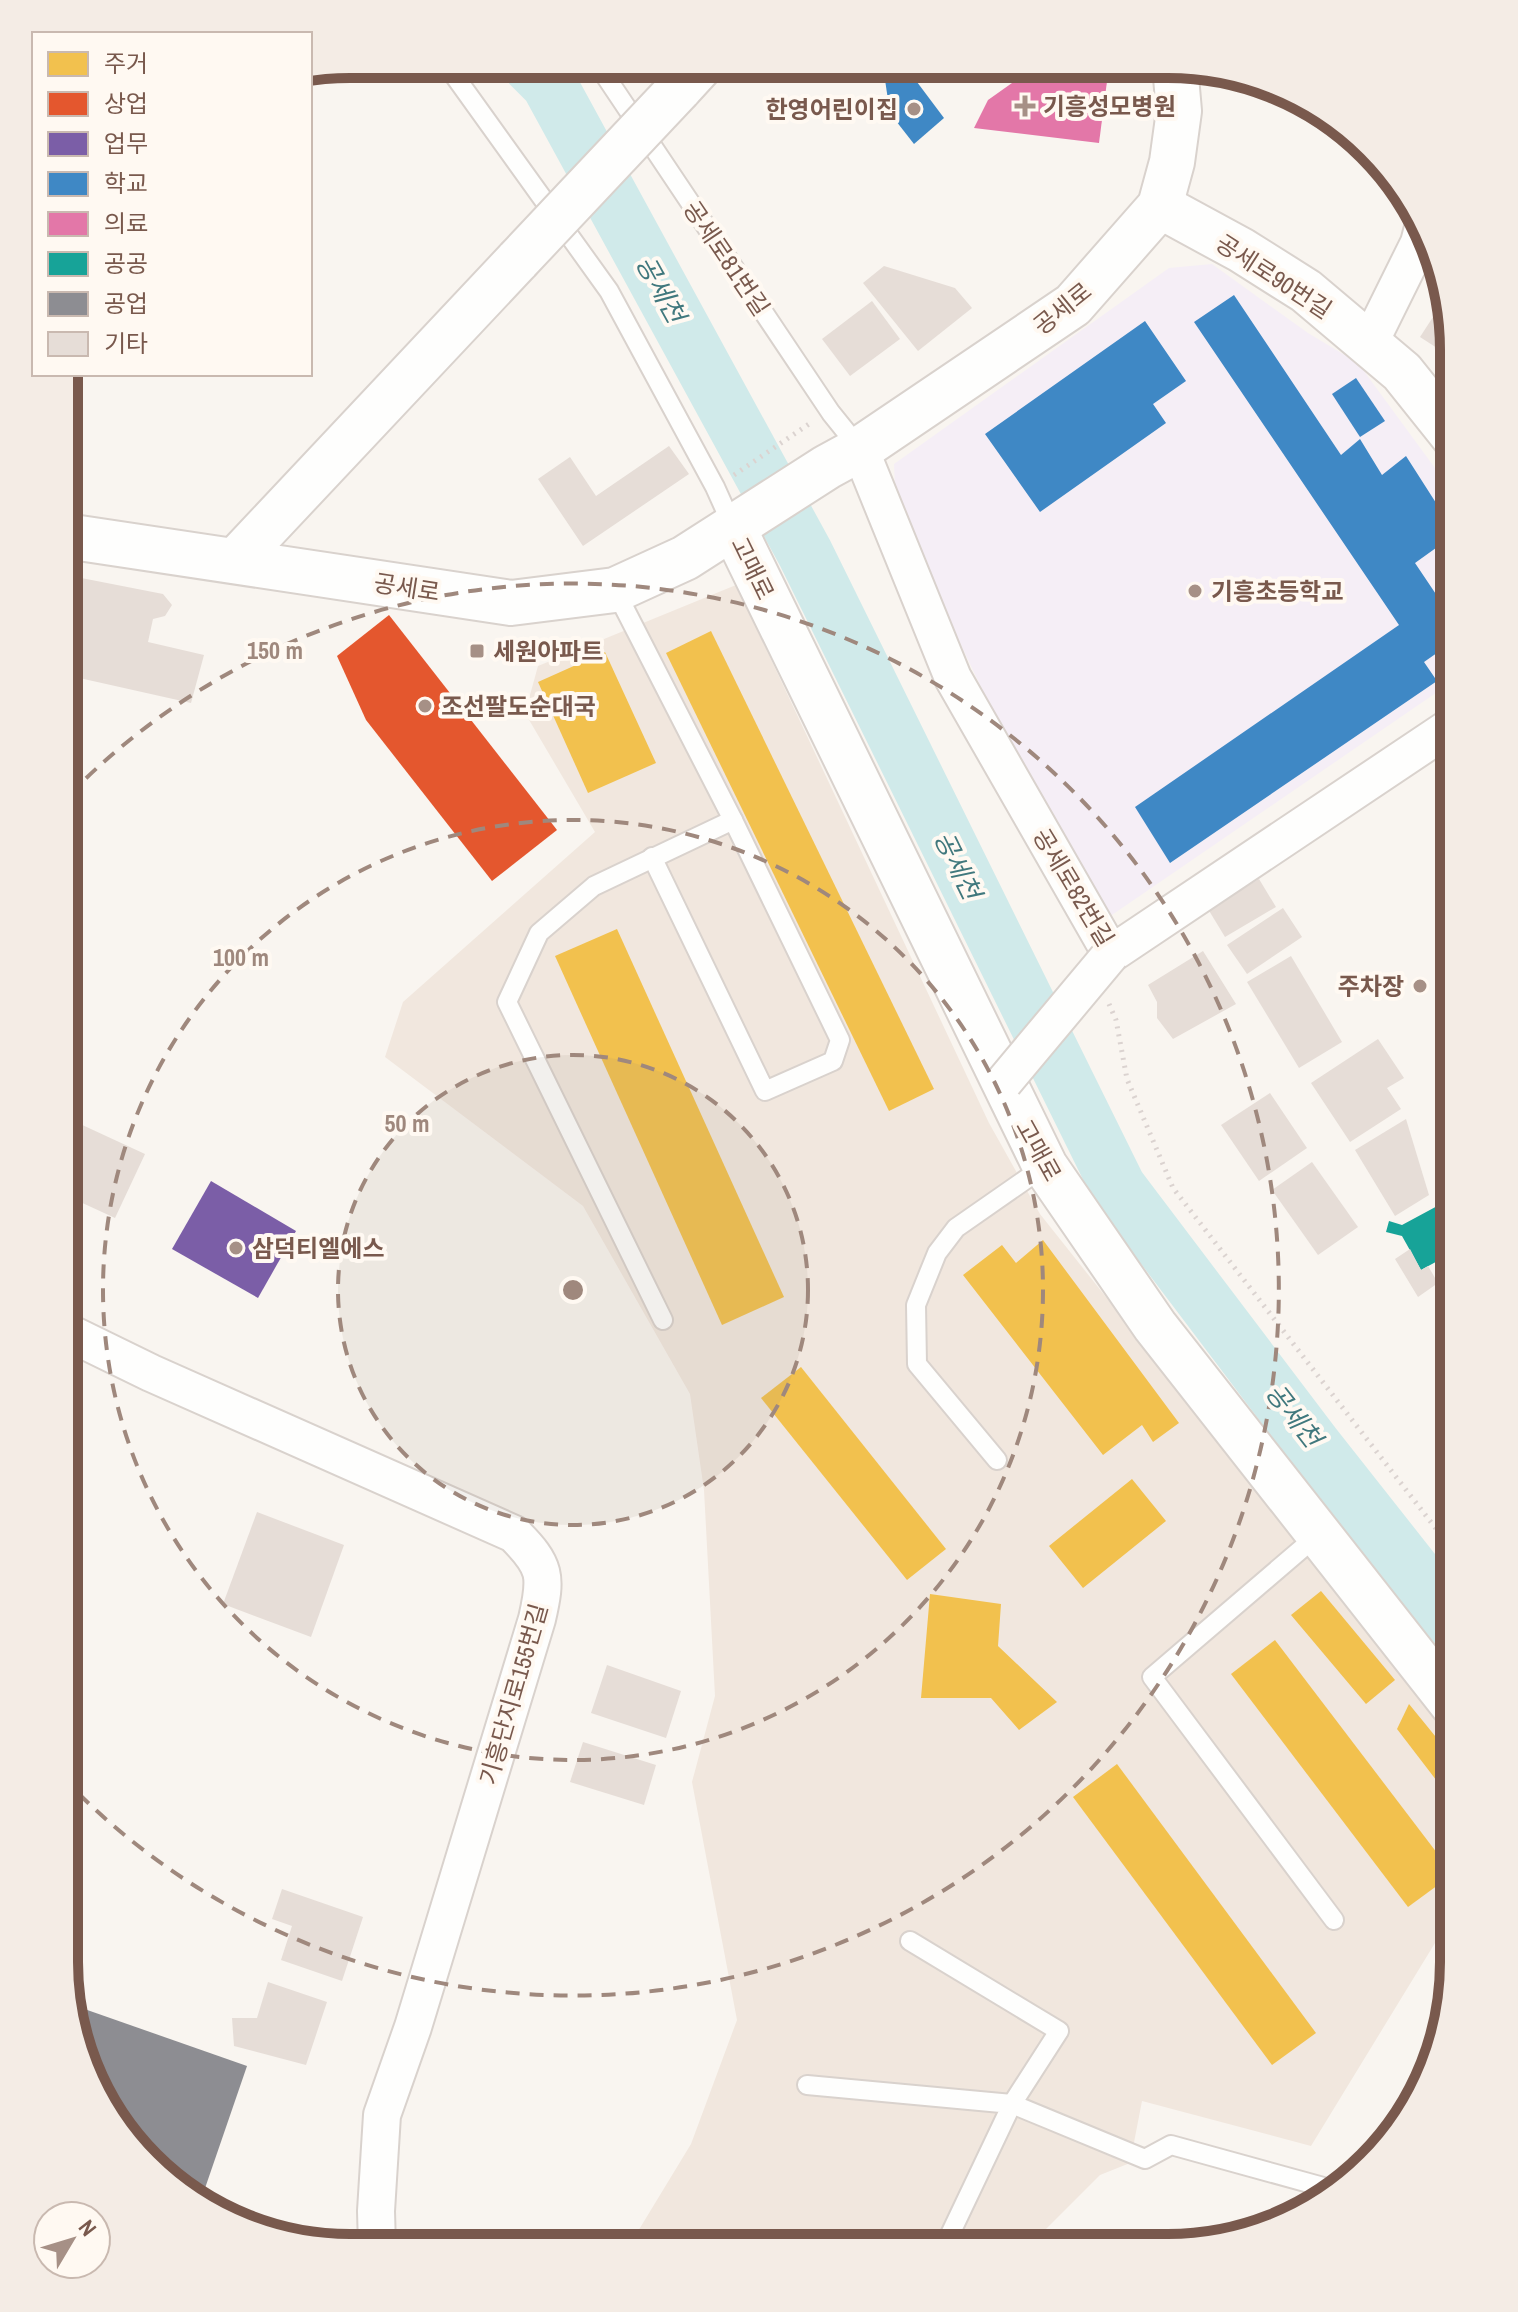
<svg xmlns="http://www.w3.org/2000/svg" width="1518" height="2312" font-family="'Archivo Narrow','Noto Sans KR',sans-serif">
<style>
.residential{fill:#f1e7de}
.education{fill:#f5eef6}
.homes{fill:#f2c14e}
.shops{fill:#e4572e}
.offices{fill:#7b5ea7}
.schools{fill:#3f88c5}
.health{fill:#e377a8}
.public{fill:#17a398}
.industry{fill:#8d8d92}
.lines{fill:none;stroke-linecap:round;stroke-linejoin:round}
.river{stroke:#d0eaea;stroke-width:56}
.building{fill:#e6ddd7}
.service-casing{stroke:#d9d2cd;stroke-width:22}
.minor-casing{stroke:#d9d2cd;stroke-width:40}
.tertiary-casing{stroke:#d9d2cd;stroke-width:48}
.path{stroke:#dbd3d0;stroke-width:5;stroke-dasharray:2 6;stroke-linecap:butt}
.service{stroke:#fefefd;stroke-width:18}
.minor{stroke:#fefefd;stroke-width:36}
.tertiary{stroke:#fefefd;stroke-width:44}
.minor-bridge-casing{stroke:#d9d2cd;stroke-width:40;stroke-linecap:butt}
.tertiary-bridge-casing{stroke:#d9d2cd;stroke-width:48;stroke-linecap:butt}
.minor-bridge{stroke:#fefefd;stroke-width:36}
.tertiary-bridge{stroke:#fefefd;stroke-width:44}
.ring{fill:none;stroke:#9f887d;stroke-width:4;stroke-dasharray:14 10}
.poi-dot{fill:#a69086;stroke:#fff9f2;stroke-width:3}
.labels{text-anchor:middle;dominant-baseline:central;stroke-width:8;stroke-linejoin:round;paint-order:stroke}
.poi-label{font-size:24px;font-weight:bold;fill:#79594d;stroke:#fff9f2;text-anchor:start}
.street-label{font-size:24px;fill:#79594d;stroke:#fff9f2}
.water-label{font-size:26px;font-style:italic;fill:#40787d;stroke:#fff9f2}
.rim{fill:none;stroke:#79594d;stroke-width:10}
.centre{fill:#9f887d;stroke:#fff9f2;stroke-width:4}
.ring-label{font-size:24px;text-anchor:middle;font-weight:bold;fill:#9f887d;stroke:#fff9f2;stroke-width:8;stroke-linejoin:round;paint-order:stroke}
</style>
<rect width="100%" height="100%" fill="#f9f5f0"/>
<path class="residential" d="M 736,585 L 989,1123 L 1040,1214 L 1453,1734 L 1453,1924 L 1435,1943 L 1311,2146 L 1142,2101 L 1130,2163 L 1100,2175 L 1027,2248 L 629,2246 L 691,2144 L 737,2020 L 692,1782 L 715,1696 L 704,1490 L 690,1394 L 583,1206 L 385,1057 L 403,1002 L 595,832 L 525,713 L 538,666 Z"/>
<path class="education" d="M 1212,264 L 1308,333 L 1358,363 L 1454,494 L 1454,675 L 1449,684 L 1109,917 L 999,725 L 896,508 L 894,464 L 1169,268 Z"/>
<g class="homes">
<path d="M 711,631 L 934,1089 L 889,1111 L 666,653 Z"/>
<path d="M 605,652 L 656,763 L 588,793 L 538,682 Z"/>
<path d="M 617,929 L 784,1297 L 722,1325 L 555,956 Z"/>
<path d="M 1043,1240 L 1179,1423 L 1153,1442 L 1142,1425 L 1103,1455 L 963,1275 L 1002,1245 L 1016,1263 Z"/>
<path d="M 801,1367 L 946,1549 L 907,1580 L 761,1398 Z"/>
<path d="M 1132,1479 L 1166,1521 L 1083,1588 L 1049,1546 Z"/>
<path d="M 1321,1591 L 1395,1680 L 1366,1704 L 1291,1615 Z"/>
<path d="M 930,1594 L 1001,1604 L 998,1646 L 1057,1702 L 1019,1730 L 991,1698 L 921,1698 Z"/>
<path d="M 1275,1640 L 1453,1874 L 1408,1907 L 1231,1674 Z"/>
<path d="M 1409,1704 L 1453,1758 L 1453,1802 L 1397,1729 Z"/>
<path d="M 1117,1764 L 1316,2033 L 1272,2065 L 1073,1797 Z"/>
</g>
<path class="shops" d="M 389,615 L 557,830 L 492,881 L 366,720 L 337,656 Z"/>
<path class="offices" d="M 211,1181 L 296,1231 L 258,1298 L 172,1249 Z"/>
<g class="schools">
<path d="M 883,66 L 905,66 L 944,118 L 914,144 L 896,121 L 888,100 Z"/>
<path d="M 1234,295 L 1341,455 L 1360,439 L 1382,475 L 1406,456 L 1454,531 L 1454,535 L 1415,563 L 1454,621 L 1454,641 L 1424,662 L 1437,681 L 1170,863 L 1135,807 L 1399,625 L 1194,322 Z"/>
<path d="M 1145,321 L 1186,381 L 1153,404 L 1166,423 L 1040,512 L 985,434 Z"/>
<path d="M 1356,378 L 1385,421 L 1360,437 L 1332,394 Z"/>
</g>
<path class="health" d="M 1036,66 L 1109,66 L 1099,143 L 974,128 L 988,100 Z"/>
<path class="public" d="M 1454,1197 L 1454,1252 L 1421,1270 L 1402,1236 L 1386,1232 L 1389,1221 L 1402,1225 Z"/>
<path class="industry" d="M 73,2005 L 247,2066 L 203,2194 L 171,2183 L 86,2072 Z"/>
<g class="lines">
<path class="river" d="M 530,65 L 549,84 L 805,553 L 1118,1187 L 1314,1446 L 1453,1622"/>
</g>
<g class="building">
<path d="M 884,266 L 955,288 L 972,308 L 918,351 L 863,283 Z"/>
<path d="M 1444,300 L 1454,350 L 1454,359 L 1420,337 Z"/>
<path d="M 872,301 L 900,339 L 850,376 L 822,339 Z"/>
<path d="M 669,446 L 689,474 L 583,546 L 538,479 L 570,457 L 596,496 Z"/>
<path d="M 66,575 L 163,594 L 172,605 L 165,616 L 153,619 L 148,642 L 204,655 L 191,703 L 66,675 Z"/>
<path d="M 1454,748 L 1454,800 L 1436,756 Z"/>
<path d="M 1259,879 L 1276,907 L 1225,937 L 1208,909 Z"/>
<path d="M 1283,908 L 1302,937 L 1247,974 L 1227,945 Z"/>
<path d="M 1203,951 L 1236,1004 L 1173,1039 L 1157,1018 L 1157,1002 L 1148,985 Z"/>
<path d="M 1291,956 L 1342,1042 L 1299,1068 L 1247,982 Z"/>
<path d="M 1378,1039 L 1404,1078 L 1387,1088 L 1401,1109 L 1350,1142 L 1311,1083 Z"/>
<path d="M 1270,1093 L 1307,1148 L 1259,1181 L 1221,1125 Z"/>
<path d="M 1454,1101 L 1454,1152 L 1453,1152 L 1437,1107 Z"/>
<path d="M 65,1117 L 145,1154 L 115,1218 L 65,1195 Z"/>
<path d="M 1406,1119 L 1429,1195 L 1395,1216 L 1355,1150 Z"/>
<path d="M 1312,1162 L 1358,1227 L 1318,1255 L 1272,1190 Z"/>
<path d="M 1410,1249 L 1421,1270 L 1428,1266 L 1438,1283 L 1418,1297 L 1395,1259 Z"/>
<path d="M 257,1512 L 344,1545 L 311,1637 L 223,1604 Z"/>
<path d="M 607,1665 L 681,1691 L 666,1738 L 591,1713 Z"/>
<path d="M 583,1742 L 656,1765 L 644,1805 L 570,1782 Z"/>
<path d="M 282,1889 L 363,1917 L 342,1981 L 281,1960 L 292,1926 L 272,1919 Z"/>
<path d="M 268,1982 L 327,2002 L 306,2065 L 234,2046 L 232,2018 L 257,2018 Z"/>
</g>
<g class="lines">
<g class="service-casing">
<g id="service">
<path d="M 446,64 L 609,291 L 715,487 L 733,527"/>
<path d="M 598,65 L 831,413 L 860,449"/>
<path d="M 615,590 L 733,820 L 840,1040 L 833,1061 L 765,1091 L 652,857"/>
<path d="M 663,1320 L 507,1002 L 539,933 L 594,886 L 733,820"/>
<path d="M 997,1460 L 917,1364 L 916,1305 L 937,1253 L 956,1228 L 1045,1166"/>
<path d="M 1319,1534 L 1152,1677 L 1334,1920"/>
<path d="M 910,1941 L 1059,2031 L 1012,2104 L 1145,2159 L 1171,2145 L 1327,2188"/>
<path d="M 807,2085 L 1012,2104 L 944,2247"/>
</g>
</g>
<g class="minor-casing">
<g id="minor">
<path d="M 1369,344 L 1419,243 L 1423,228"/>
<path d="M 860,449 L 953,678 L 1111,954 L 1450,727 L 1454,722"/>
<path d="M 65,1331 L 151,1373 L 514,1534 C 546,1566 547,1576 537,1619 L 413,2027 L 382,2115 L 376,2211 L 377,2246"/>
</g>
</g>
<g class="tertiary-casing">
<g id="tertiary">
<path d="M 679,89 L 701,65"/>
<path d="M 1160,206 L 1241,250 L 1306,291 L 1402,372 L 1454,437"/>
<path d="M 733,527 L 1045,1166 L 1155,1326 L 1453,1705"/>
<path d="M 66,536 L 511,603 L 615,590 L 685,558 L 827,467 L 860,449 L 1073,305 L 1160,206 L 1172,162 L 1179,111 L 1175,66"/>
<path d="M 235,561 L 518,260"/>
</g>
</g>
<g class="path">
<path d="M 734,475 L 812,422"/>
<path d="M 1109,1004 L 1116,1020 L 1127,1079 L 1173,1188 L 1454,1552"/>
</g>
<use href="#service" class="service"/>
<use href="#minor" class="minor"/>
<use href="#tertiary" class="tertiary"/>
<g class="minor-bridge-casing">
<path id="minor-bridge" d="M 1004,1082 L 1111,954"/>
</g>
<g class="tertiary-bridge-casing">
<path id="tertiary-bridge" d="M 518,260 L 679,89"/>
</g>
<use href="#minor-bridge" class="minor-bridge"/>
<use href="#tertiary-bridge" class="tertiary-bridge"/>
</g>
<circle cx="573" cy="1290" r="235" fill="#9f887d" fill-opacity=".12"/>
<g class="ring">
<circle cx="573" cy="1290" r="235"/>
<circle cx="573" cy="1290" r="470"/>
<path d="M69 795A706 706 0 1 1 65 1780"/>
</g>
<g class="poi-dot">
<path d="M1021 94h8v8h8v8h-8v8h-8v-8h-8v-8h8z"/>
<circle cx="914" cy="109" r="8"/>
<circle cx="1195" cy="591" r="8"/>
<rect x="469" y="643" width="16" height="16" rx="4"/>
<circle cx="425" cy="706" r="8"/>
<circle cx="1420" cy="986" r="8"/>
<circle cx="236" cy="1248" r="8"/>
</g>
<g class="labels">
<g class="poi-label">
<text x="1043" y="106">기흥성모병원</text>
<text x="898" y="109" text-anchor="end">한영어린이집</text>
<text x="1211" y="591">기흥초등학교</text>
<text x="493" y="651">세원아파트</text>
<text x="441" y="706">조선팔도순대국</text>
<text x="1404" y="986" text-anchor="end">주차장</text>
<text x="252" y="1248">삼덕티엘에스</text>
</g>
<g class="street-label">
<text transform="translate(727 258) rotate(56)">공세로81번길</text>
<text transform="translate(1274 276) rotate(33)">공세로90번길</text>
<text transform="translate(1062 308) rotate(-39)">공세로</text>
<text transform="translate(753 568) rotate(64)">고매로</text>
<text transform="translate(407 587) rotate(9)">공세로</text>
<text transform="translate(1074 887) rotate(59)">공세로82번길</text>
<text transform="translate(1039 1150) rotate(61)">고매로</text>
<text transform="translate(513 1694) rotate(-74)">기흥단지로155번길</text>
</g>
<g class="water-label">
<text transform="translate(661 289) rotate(61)">공세천</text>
<text transform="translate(958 865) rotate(64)">공세천</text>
<text transform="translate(1294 1415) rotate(52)">공세천</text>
</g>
</g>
<path d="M0 0H1518V2312H0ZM350 78H1168A272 272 0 0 1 1440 350V1962A272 272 0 0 1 1168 2234H350A272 272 0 0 1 78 1962V350A272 272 0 0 1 350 78Z" fill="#f4ece5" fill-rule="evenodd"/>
<path class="rim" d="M350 78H1168A272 272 0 0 1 1440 350V1962A272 272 0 0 1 1168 2234H350A272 272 0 0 1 78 1962V350A272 272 0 0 1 350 78Z"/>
<circle cx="573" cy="1290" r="12" class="centre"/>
<g class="ring-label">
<text x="275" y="659">150 m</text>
<text x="241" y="966">100 m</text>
<text x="407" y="1132">50 m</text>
</g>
<rect x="32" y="32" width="280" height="344" fill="#fff9f2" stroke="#c9b9b0" stroke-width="2"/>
<rect x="48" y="52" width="40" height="24" fill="#f2c14e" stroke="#c9b9b0" stroke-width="2"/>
<text x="104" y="72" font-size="24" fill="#79594d">주거</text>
<rect x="48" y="92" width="40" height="24" fill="#e4572e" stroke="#c9b9b0" stroke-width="2"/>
<text x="104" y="112" font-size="24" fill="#79594d">상업</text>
<rect x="48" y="132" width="40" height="24" fill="#7b5ea7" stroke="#c9b9b0" stroke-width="2"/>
<text x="104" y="152" font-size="24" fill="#79594d">업무</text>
<rect x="48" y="172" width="40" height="24" fill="#3f88c5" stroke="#c9b9b0" stroke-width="2"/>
<text x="104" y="192" font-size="24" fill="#79594d">학교</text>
<rect x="48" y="212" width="40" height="24" fill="#e377a8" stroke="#c9b9b0" stroke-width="2"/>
<text x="104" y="232" font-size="24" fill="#79594d">의료</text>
<rect x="48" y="252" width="40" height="24" fill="#17a398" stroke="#c9b9b0" stroke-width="2"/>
<text x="104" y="272" font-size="24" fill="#79594d">공공</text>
<rect x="48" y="292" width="40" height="24" fill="#8d8d92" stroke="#c9b9b0" stroke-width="2"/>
<text x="104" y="312" font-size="24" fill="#79594d">공업</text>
<rect x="48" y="332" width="40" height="24" fill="#e6ddd7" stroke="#c9b9b0" stroke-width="2"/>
<text x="104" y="352" font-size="24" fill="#79594d">기타</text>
<g transform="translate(72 2240) rotate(52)"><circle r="38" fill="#fff9f2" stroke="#c9b9b0" stroke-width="2"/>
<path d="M0-6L14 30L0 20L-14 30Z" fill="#a69086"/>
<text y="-12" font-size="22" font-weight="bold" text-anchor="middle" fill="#79594d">N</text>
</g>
</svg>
